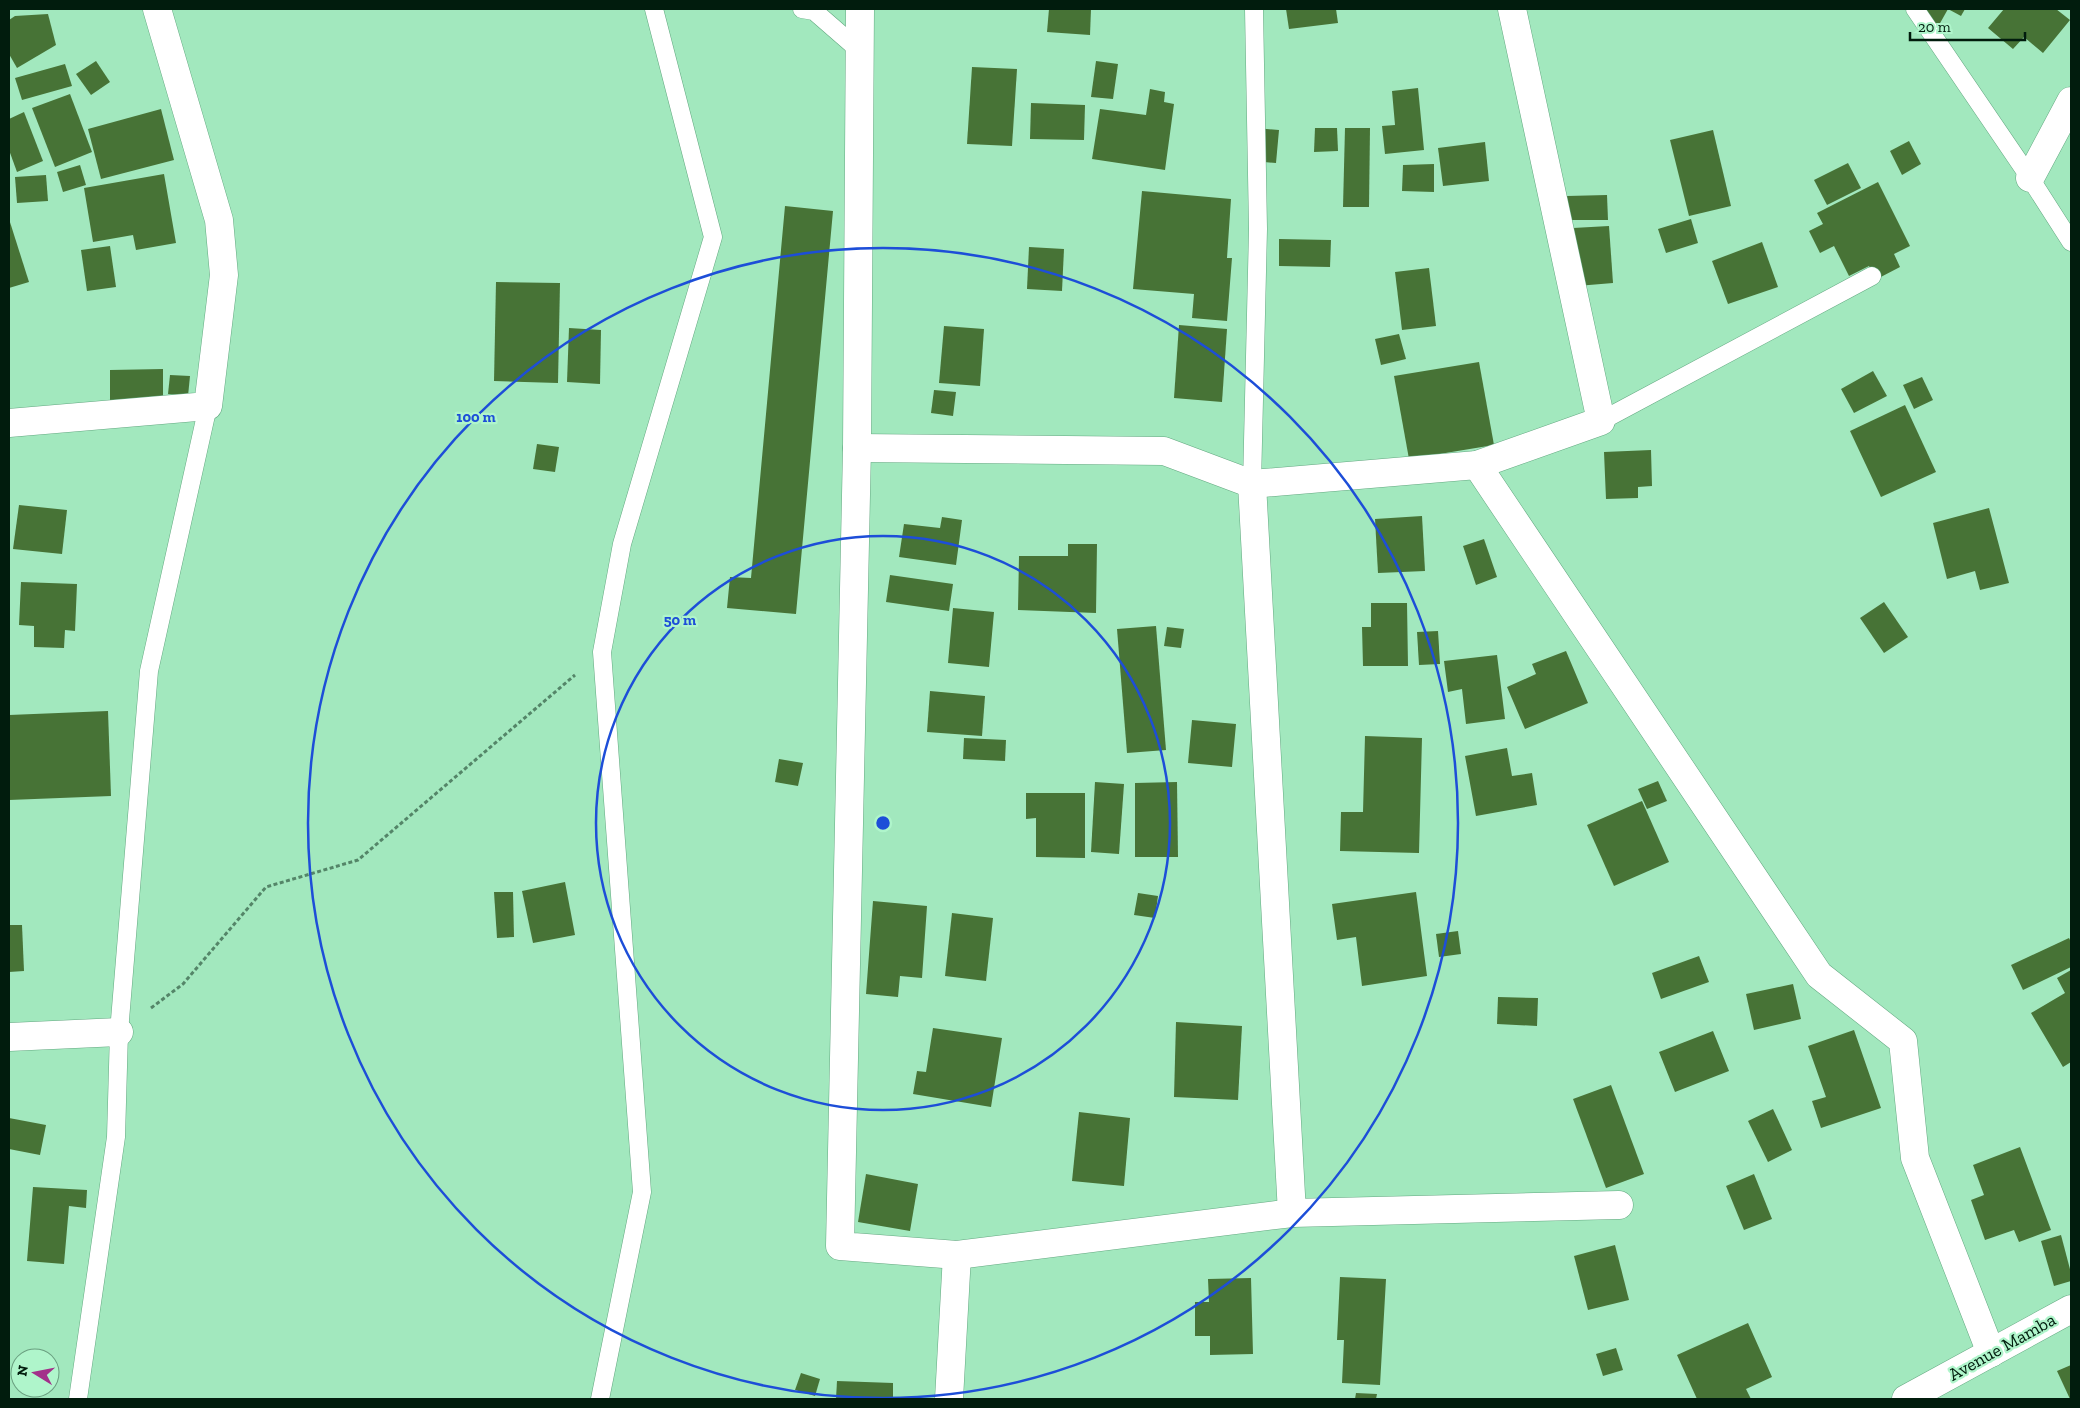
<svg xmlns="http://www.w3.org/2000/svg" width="2080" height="1408" font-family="'Zilla Slab',serif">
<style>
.building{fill:#477336}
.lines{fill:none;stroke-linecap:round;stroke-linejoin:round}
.lane-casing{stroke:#63a880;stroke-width:19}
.street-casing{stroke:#63a880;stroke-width:29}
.path{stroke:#548568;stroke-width:3;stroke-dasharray:4 2.5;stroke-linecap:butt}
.lane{stroke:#fff;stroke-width:18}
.street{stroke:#fff;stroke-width:28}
.ring{fill:none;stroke:#1d4ed8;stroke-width:2.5}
.labels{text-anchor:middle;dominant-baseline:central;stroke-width:4.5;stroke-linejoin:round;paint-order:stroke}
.street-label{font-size:18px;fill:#011c0d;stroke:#aff5cb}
.centre{fill:#1d4ed8;stroke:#aff5cb;stroke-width:2.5}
.ring-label{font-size:15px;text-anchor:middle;font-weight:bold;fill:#1d4ed8;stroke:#aff5cb;stroke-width:4.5;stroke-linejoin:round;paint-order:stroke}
</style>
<rect width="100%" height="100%" fill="#a2e8be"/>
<g class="building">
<path d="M 1049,9 L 1091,9 L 1090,35 L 1047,32 Z"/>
<path d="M 1286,9 L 1336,9 L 1338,23 L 1289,29 Z"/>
<path d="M 1909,9 L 1948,9 L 1939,25 Z"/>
<path d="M 1948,9 L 1965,9 L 1961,16 Z"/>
<path d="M 2004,9 L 2056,9 L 2070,20 L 2043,53 L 2024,37 L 2013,49 L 1988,28 Z"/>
<path d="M 48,14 L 56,45 L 17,68 L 9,54 L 9,20 L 15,16 Z"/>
<path d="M 96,61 L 110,82 L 91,95 L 76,74 Z"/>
<path d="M 1096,61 L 1118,64 L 1113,99 L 1091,97 Z"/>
<path d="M 65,64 L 72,86 L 22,100 L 15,78 Z"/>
<path d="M 972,67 L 1017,69 L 1012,146 L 967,144 Z"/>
<path d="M 1418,88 L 1424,150 L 1385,154 L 1382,126 L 1395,125 L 1392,91 Z"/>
<path d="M 1150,89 L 1165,92 L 1164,102 L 1174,104 L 1165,170 L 1092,159 L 1100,109 L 1146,115 Z"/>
<path d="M 70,94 L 92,152 L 55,167 L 32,108 Z"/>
<path d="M 1031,103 L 1085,105 L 1084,140 L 1030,139 Z"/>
<path d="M 161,109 L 174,160 L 101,179 L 88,129 Z"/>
<path d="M 24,112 L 43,161 L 17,172 L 9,150 L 9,119 Z"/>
<path d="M 1256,128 L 1279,130 L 1276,163 L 1253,161 Z"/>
<path d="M 1315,128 L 1337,128 L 1338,151 L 1314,152 Z"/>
<path d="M 1345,128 L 1370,128 L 1369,207 L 1343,207 Z"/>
<path d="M 1713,130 L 1731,206 L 1689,216 L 1670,140 Z"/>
<path d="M 1909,141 L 1921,164 L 1902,175 L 1890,151 Z"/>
<path d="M 1485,142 L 1489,181 L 1443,186 L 1438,148 Z"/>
<path d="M 1848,163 L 1861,188 L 1827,205 L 1814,180 Z"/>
<path d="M 1434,164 L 1434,192 L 1402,191 L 1403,165 Z"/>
<path d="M 80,165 L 86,185 L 63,192 L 57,172 Z"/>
<path d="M 164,174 L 176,243 L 136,250 L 133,235 L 93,242 L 84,188 Z"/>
<path d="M 46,175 L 48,201 L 17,203 L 15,177 Z"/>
<path d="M 1878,182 L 1910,246 L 1894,254 L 1900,267 L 1875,280 L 1869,266 L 1849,276 L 1834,246 L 1820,253 L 1809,231 L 1823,224 L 1817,213 Z"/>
<path d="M 1142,191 L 1231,199 L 1227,258 L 1232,258 L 1227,321 L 1192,318 L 1194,294 L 1133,289 Z"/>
<path d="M 1607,195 L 1608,220 L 1568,220 L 1567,196 Z"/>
<path d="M 785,206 L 833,211 L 796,614 L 727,608 L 730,577 L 751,578 Z"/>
<path d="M 9,219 L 29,282 L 9,288 Z"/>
<path d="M 1691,219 L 1698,243 L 1666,253 L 1658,229 Z"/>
<path d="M 1609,226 L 1613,283 L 1577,286 L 1573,228 Z"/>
<path d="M 1279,239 L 1331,240 L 1330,267 L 1279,266 Z"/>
<path d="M 1762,242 L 1778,287 L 1728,304 L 1712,261 Z"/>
<path d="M 110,246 L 116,287 L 87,291 L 81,250 Z"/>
<path d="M 1029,247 L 1064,249 L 1062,291 L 1027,289 Z"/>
<path d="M 1429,268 L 1436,326 L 1402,330 L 1395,272 Z"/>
<path d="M 496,282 L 560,283 L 558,383 L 494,381 Z"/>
<path d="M 1179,325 L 1227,329 L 1222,402 L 1174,398 Z"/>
<path d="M 944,326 L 984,329 L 980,386 L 939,383 Z"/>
<path d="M 569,328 L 601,330 L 600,384 L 567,382 Z"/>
<path d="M 1399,334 L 1406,359 L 1381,365 L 1375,339 Z"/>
<path d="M 1479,362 L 1494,445 L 1409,459 L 1394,376 Z"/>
<path d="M 163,369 L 163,413 L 110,414 L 110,370 Z"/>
<path d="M 1873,371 L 1887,396 L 1854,413 L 1841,389 Z"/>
<path d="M 170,375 L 190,376 L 188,396 L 168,394 Z"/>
<path d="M 1922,377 L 1933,400 L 1914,409 L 1903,385 Z"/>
<path d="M 934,390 L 956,392 L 953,416 L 931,413 Z"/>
<path d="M 1905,405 L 1936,472 L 1881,497 L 1850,431 Z"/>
<path d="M 537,444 L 559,447 L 555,472 L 533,469 Z"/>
<path d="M 1651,450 L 1652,486 L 1638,487 L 1638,498 L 1606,499 L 1604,452 Z"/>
<path d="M 19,505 L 67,510 L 62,554 L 13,549 Z"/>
<path d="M 1989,508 L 2009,583 L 1980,590 L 1975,571 L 1947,579 L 1933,523 Z"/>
<path d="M 1422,516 L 1425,571 L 1378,573 L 1375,519 Z"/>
<path d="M 942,517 L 962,520 L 956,565 L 899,557 L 904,524 L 940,528 Z"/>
<path d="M 1484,539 L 1497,577 L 1476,585 L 1463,546 Z"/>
<path d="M 1068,544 L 1097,544 L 1096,613 L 1018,610 L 1019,556 L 1068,556 Z"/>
<path d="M 890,575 L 953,584 L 949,611 L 886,602 Z"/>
<path d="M 21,582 L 77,584 L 75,631 L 65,630 L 64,648 L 34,647 L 34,626 L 19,625 Z"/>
<path d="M 1884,602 L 1908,637 L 1884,653 L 1860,618 Z"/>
<path d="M 1371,603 L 1407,603 L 1408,666 L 1363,666 L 1362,627 L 1371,627 Z"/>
<path d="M 953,608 L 994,612 L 989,667 L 948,663 Z"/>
<path d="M 1156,626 L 1166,750 L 1127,753 L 1117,629 Z"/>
<path d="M 1167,627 L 1184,629 L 1181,648 L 1164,646 Z"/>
<path d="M 1438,631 L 1440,664 L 1419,665 L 1417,632 Z"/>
<path d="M 1566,651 L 1588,703 L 1525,729 L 1507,687 L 1536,674 L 1532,664 Z"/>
<path d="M 1497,655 L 1505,719 L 1466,724 L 1462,689 L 1448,692 L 1444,661 Z"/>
<path d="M 930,691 L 985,696 L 982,736 L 927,732 Z"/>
<path d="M 108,711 L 111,796 L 9,800 L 9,715 Z"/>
<path d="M 1192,720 L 1236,724 L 1232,767 L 1188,763 Z"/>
<path d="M 1365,736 L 1422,738 L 1419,853 L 1340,851 L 1341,812 L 1363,812 Z"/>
<path d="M 964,738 L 1006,740 L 1005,761 L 963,759 Z"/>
<path d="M 1507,748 L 1512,776 L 1532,773 L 1537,805 L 1476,816 L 1465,756 Z"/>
<path d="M 779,759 L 803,763 L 798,786 L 775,782 Z"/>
<path d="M 1658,781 L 1667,801 L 1647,809 L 1638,789 Z"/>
<path d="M 1095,782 L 1124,784 L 1119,854 L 1091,852 Z"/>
<path d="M 1177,782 L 1178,857 L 1135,857 L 1135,783 Z"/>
<path d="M 1026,793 L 1085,793 L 1085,858 L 1036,857 L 1036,818 L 1026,819 Z"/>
<path d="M 1642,801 L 1669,862 L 1614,886 L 1587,825 Z"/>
<path d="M 565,882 L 575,935 L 533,943 L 522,891 Z"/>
<path d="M 494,892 L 513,892 L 514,937 L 497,938 Z"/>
<path d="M 1416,892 L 1427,976 L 1362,986 L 1356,937 L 1337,940 L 1332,904 Z"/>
<path d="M 1138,893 L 1158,896 L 1155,918 L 1134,915 Z"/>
<path d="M 873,901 L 927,906 L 922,978 L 900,976 L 898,997 L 866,994 Z"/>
<path d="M 952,913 L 993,918 L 986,981 L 945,976 Z"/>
<path d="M 9,925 L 22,925 L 24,971 L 9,972 Z"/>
<path d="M 1458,931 L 1461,954 L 1439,957 L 1436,934 Z"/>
<path d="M 2069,938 L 2071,942 L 2071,967 L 2023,990 L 2011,965 Z"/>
<path d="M 1699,956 L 1709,982 L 1661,999 L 1652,973 Z"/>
<path d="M 2071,970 L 2071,1062 L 2063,1067 L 2031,1013 L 2065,993 L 2057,978 Z"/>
<path d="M 1793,984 L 1801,1019 L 1754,1030 L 1746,994 Z"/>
<path d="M 1498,997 L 1538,998 L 1537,1026 L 1497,1024 Z"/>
<path d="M 1176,1022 L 1242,1026 L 1238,1100 L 1174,1097 Z"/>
<path d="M 933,1028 L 1002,1038 L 991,1107 L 913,1094 L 917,1071 L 926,1072 Z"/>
<path d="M 1854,1030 L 1881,1108 L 1821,1128 L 1812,1101 L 1826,1097 L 1808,1046 Z"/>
<path d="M 1713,1031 L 1729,1071 L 1675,1092 L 1659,1052 Z"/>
<path d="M 1611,1085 L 1644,1174 L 1606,1188 L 1573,1099 Z"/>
<path d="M 1773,1109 L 1792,1150 L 1768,1162 L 1748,1121 Z"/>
<path d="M 1079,1112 L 1130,1118 L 1124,1186 L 1072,1181 Z"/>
<path d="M 9,1118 L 46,1125 L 40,1155 L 9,1149 Z"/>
<path d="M 2020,1147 L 2051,1230 L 2019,1242 L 2014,1230 L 1985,1240 L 1971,1200 L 1984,1195 L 1973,1165 Z"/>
<path d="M 866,1174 L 918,1184 L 910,1231 L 858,1222 Z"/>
<path d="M 1754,1174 L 1772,1219 L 1744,1230 L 1726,1186 Z"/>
<path d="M 33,1187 L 87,1190 L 86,1208 L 69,1206 L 64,1264 L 27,1261 Z"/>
<path d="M 2061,1235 L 2071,1273 L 2071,1281 L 2054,1286 L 2041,1241 Z"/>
<path d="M 1615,1245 L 1629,1300 L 1588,1310 L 1574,1256 Z"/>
<path d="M 1340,1277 L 1386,1279 L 1380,1385 L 1342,1383 L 1344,1340 L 1337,1340 Z"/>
<path d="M 1251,1278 L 1253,1354 L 1210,1355 L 1210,1336 L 1195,1336 L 1195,1302 L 1209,1302 L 1208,1279 Z"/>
<path d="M 1748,1323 L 1772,1377 L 1746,1389 L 1751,1399 L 1697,1399 L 1677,1355 Z"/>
<path d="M 1616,1348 L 1623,1370 L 1603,1376 L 1596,1354 Z"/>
<path d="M 2071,1365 L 2071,1399 L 2070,1399 L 2057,1371 Z"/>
<path d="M 801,1373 L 820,1379 L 815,1396 L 795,1390 Z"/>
<path d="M 837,1381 L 893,1383 L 893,1399 L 836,1399 Z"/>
<path d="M 1356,1393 L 1377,1394 L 1376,1399 L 1355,1399 Z"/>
</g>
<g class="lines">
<g class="lane-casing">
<g id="lane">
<path d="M 802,9 L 814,11 L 860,51"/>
<path d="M 1915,9 L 2030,178 L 2071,242"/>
<path d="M 1601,421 L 1872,276"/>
<path d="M 1252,484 L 1258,229 L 1254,9"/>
<path d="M 78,1399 L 116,1137 L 119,1032 L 149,671 L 208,406"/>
<path d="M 600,1399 L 642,1192 L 602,652 L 622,544 L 713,237 L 654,9"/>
</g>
</g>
<g class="street-casing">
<g id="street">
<path d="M 860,9 L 857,448 L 840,1246 L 957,1255 L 1292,1213 L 1619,1205"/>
<path d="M 2030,178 L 2071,101"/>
<path d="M 9,423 L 208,406 L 224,275 L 219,220 L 157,9"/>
<path d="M 857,448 L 1164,451 L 1252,484 L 1477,465 L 1601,421 L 1512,9"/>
<path d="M 1477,465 L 1819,975 L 1903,1041 L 1915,1158 L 1991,1353"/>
<path d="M 1252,484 L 1292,1213"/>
<path d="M 9,1037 L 119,1032"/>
<path d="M 949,1399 L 957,1255"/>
<path d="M 1906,1399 L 2071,1309"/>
</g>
</g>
<path class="path" d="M 151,1008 L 183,984 L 266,887 L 358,860 L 575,675"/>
<use href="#lane" class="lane"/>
<use href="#street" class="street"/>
</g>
<g class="ring">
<circle cx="883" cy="823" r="287"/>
<circle cx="883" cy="823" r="575"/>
</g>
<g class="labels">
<g class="street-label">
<text transform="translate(2002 1347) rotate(-29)">Avenue Mamba</text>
</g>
</g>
<circle cx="883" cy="823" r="8" class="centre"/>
<g class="ring-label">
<text x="476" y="422">100 m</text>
<text x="680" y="625">50 m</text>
</g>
<rect width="2080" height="1408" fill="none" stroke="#011c0d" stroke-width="20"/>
<g transform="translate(35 1373) rotate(280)"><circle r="24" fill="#aff5cb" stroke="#699e7f"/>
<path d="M0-4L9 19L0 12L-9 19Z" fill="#a32f8a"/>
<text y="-8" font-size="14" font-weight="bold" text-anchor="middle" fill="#011c0d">N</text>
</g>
<path d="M1910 32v8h115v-8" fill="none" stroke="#011c0d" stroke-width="2.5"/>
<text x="1918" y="32" font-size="15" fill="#011c0d" stroke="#aff5cb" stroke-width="4" paint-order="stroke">20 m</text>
</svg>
